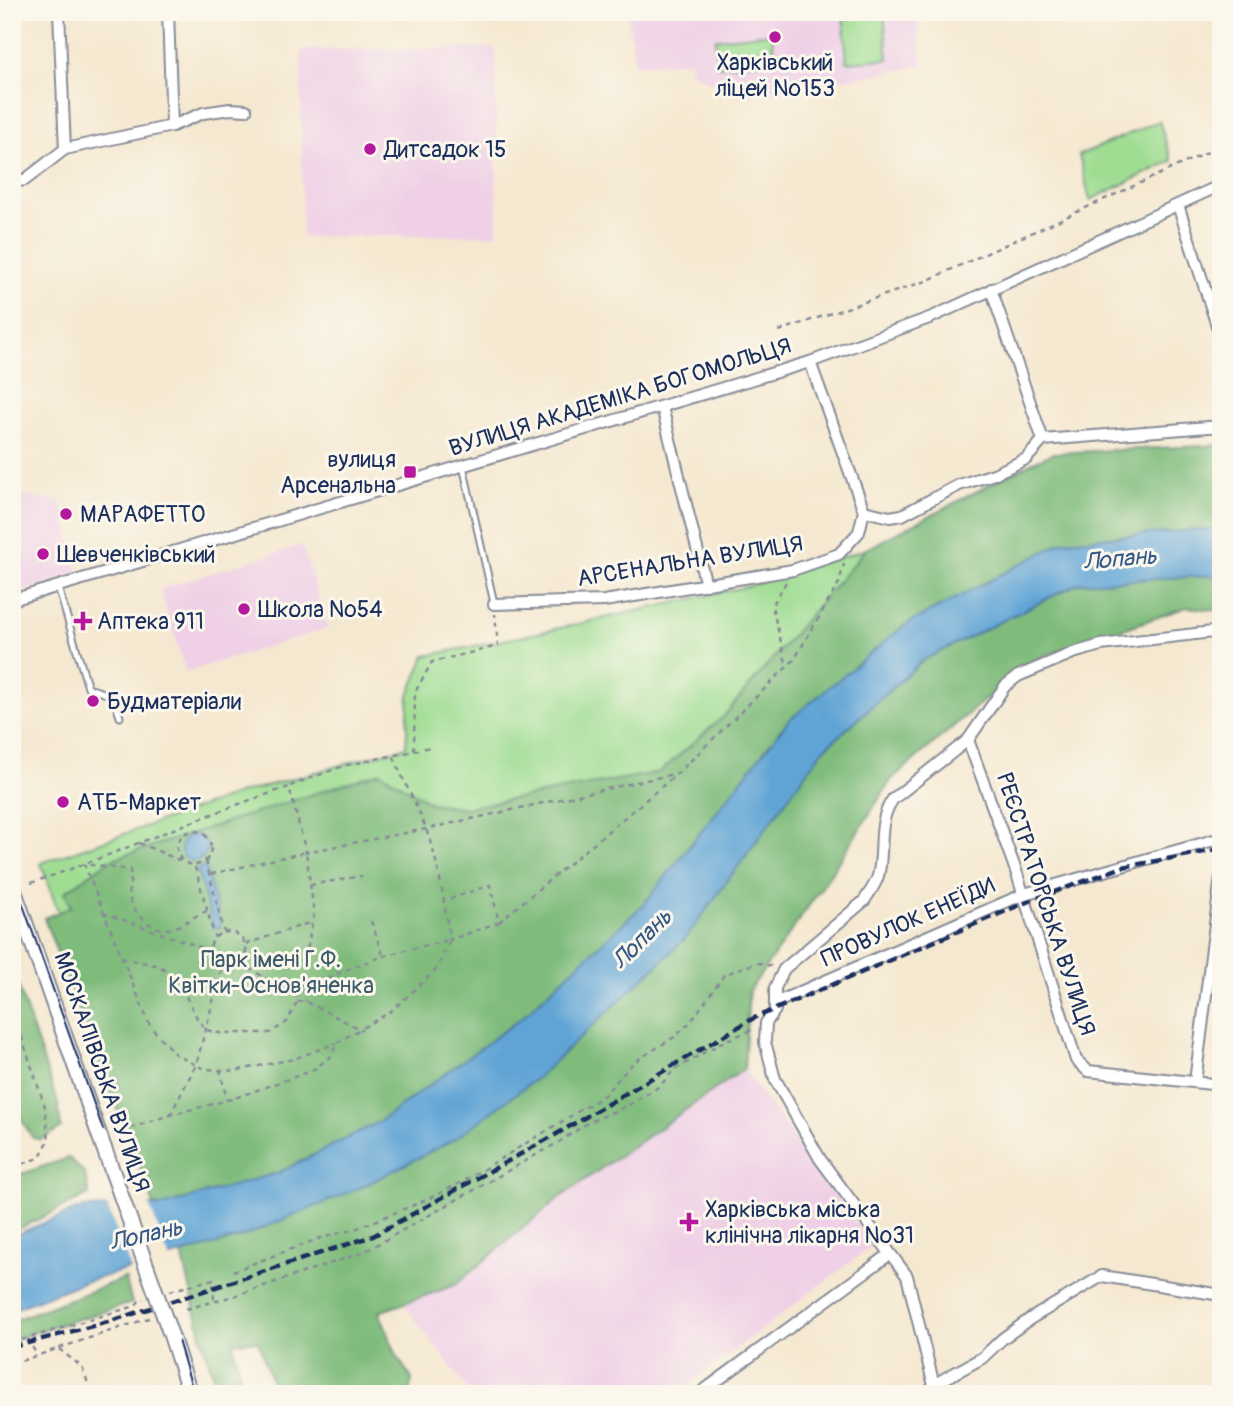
<svg xmlns="http://www.w3.org/2000/svg" width="1233" height="1406" font-family="Pangolin,sans-serif">
<style>
.built{fill:#efd0e6}
.green{fill:#9fdd92;stroke:#5d8678;stroke-width:2}
.forest{fill:#7fbc7c;stroke:#4d766d;stroke-width:2}
.water{fill:#60a4d5;stroke:#3e6a9a;stroke-width:2}
.pier{fill:#f5e8d0}
.lines{fill:none;stroke-linecap:round;stroke-linejoin:round}
.service-casing{stroke:#888c97;stroke-width:9}
.minor-casing{stroke:#888c97;stroke-width:14}
.tertiary-casing{stroke:#888c97;stroke-width:18}
.path{stroke:#888c97;stroke-width:2.5;stroke-dasharray:5 5;stroke-linecap:butt}
.service{stroke:#fff;stroke-width:5}
.minor{stroke:#fff;stroke-width:10}
.tertiary{stroke:#fff;stroke-width:14}
.tram{stroke:#1b2f5e;stroke-width:2}
.rail{stroke:#1b2f5e;stroke-width:4.5;stroke-dasharray:10 5;stroke-linecap:butt}
.tertiary-bridge-casing{stroke:#888c97;stroke-width:18;stroke-linecap:butt}
.tertiary-bridge{stroke:#fff;stroke-width:14}
.poi-dot{fill:#b5179e;stroke:#fbf7ec;stroke-width:2.5}
.labels{text-anchor:middle;dominant-baseline:central;stroke-width:6;stroke-linejoin:round;paint-order:stroke}
.poi-label{font-size:23px;fill:#1b2f5e;stroke:#fbf7ec;text-anchor:start}
.street-label{font-size:23px;fill:#1b2f5e;stroke:#fbf7ec}
.park-label{font-size:23px;fill:#3c5a6b;stroke:#fbf7ec}
.water-label{font-size:24px;font-style:italic;fill:#335888;stroke:#fbf7ec}
</style>
<rect width="100%" height="100%" fill="#fbf7ec"/>
<filter id="ink" filterUnits="userSpaceOnUse"><feTurbulence type="fractalNoise" baseFrequency=".0143" numOctaves="2"/><feDisplacementMap in="SourceGraphic" scale="14" xChannelSelector="R" yChannelSelector="G"/><feConvolveMatrix kernelMatrix="1 2 1 2 8 2 1 2 1" color-interpolation-filters="sRGB"/></filter>
<filter id="wash" filterUnits="userSpaceOnUse"><feTurbulence type="fractalNoise" baseFrequency=".00686" numOctaves="4" result="noise"/><feDisplacementMap in="SourceGraphic" scale="28" xChannelSelector="R" yChannelSelector="G"/><feGaussianBlur stdDeviation="1.57" result="paint"/><feColorMatrix in="noise" values="0 0 0 0 0 0 0 0 0 0 0 0 0 0 0 0 0 1.4 0 .05"/><feComposite in="paint" operator="in"/></filter>
<g filter="url(#wash)">
<rect width="100%" height="100%" fill="#f5e8d0"/>
<g class="built">
<path d="M 627,12 L 916,12 L 923,66 L 742,97 L 691,73 L 690,61 L 635,65 Z"/>
<path d="M 496,48 L 497,235 L 302,237 L 301,50 Z"/>
<path d="M 12,494 L 61,502 L 79,574 L 12,595 Z"/>
<path d="M 302,545 L 328,628 L 186,672 L 160,589 Z"/>
<path d="M 744,1069 L 872,1246 L 676,1394 L 471,1394 L 405,1306 Z"/>
</g>
<g class="green">
<path d="M 843,12 L 884,12 L 888,59 L 847,62 Z"/>
<path d="M 772,33 L 775,61 L 718,66 L 715,39 Z"/>
<path d="M 1159,121 L 1172,161 L 1090,200 L 1079,155 Z"/>
<path d="M 886,543 L 788,721 L 644,904 L 162,1206 L 41,863 L 241,793 L 406,747 L 409,695 L 425,656 L 524,636 L 749,586 Z"/>
</g>
<g class="forest">
<path d="M 1221,445 L 1221,528 L 1064,541 L 788,721 L 644,904 L 521,1019 L 379,1122 L 278,1173 L 162,1206 L 154,1205 L 44,918 L 71,907 L 65,892 L 110,860 L 380,772 L 431,803 L 465,808 L 660,772 L 724,716 L 866,549 L 1031,463 L 1054,453 Z"/>
<path d="M 1221,575 L 1221,611 L 1187,607 L 1041,657 L 989,696 L 892,779 L 822,887 L 749,991 L 744,1069 L 559,1198 L 455,1285 L 379,1312 L 397,1356 L 412,1379 L 410,1394 L 276,1394 L 258,1341 L 233,1342 L 243,1394 L 218,1394 L 201,1335 L 182,1253 L 244,1236 L 683,941 L 822,751 L 925,659 L 1079,583 Z"/>
<path d="M 12,968 L 58,1104 L 61,1128 L 40,1140 L 32,1137 L 20,1117 L 12,1095 Z"/>
<path d="M 69,1158 L 85,1174 L 89,1195 L 12,1232 L 12,1177 Z"/>
<path d="M 125,1278 L 132,1303 L 12,1339 L 12,1321 Z"/>
</g>
<g class="water">
<path d="M 1221,528 L 1221,575 L 1079,583 L 923,660 L 822,751 L 685,939 L 537,1078 L 455,1139 L 362,1187 L 244,1236 L 81,1283 L 12,1310 L 12,1236 L 81,1208 L 162,1206 L 278,1173 L 379,1122 L 520,1019 L 644,904 L 788,721 L 905,625 L 1064,541 Z"/>
<circle cx="194" cy="848" r="13"/>
<path d="M 205,866 L 221,927 L 214,929 L 197,869 Z"/>
</g>
<path class="pier" d="M 148,1202 L 170,1260 L 132,1272 L 106,1203 Z"/>
</g>
<g filter="url(#ink)">
<g class="lines">
<g class="service-casing">
<g id="service">
<path d="M 463,466 L 494,603"/>
<path d="M 58,587 L 88,688 L 113,696 L 120,717"/>
</g>
</g>
<g class="minor-casing">
<g id="minor">
<path d="M 59,12 L 65,149"/>
<path d="M 168,12 L 172,126"/>
<path d="M 12,182 L 25,180 L 65,149 L 172,126 L 203,113 L 230,109 L 246,110"/>
<path d="M 1178,205 L 1221,338"/>
<path d="M 991,289 L 1043,440"/>
<path d="M 810,362 L 864,511"/>
<path d="M 662,407 L 706,585"/>
<path d="M 12,600 L 810,362 L 932,317 L 1221,185"/>
<path d="M 494,604 L 604,601 L 793,570 L 839,554 L 859,532 L 864,511 L 890,517 L 902,515 L 959,485 L 994,474 L 1026,459 L 1043,440 L 1221,426"/>
<path d="M 968,740 L 1016,871 L 1076,1060 L 1088,1071 L 1221,1085"/>
<path d="M 775,1003 L 1024,894 L 1221,838"/>
<path d="M 1195,1082 L 1221,877"/>
<path d="M 699,1394 L 890,1254"/>
<path d="M 927,1394 L 935,1384 L 982,1358 L 1002,1339 L 1030,1319 L 1102,1276 L 1221,1295"/>
<path d="M 936,1394 L 907,1276 L 820,1159 L 775,1079 L 765,1042 L 766,1023 L 775,1010 L 775,988 L 784,969 L 864,901 C 869,893 875,886 878,876 C 885,850 876,823 893,799 L 968,740 L 1005,686 L 1018,676 L 1073,653 L 1101,645 L 1221,631"/>
</g>
</g>
<g class="tertiary-casing">
<g id="tertiary">
<path d="M 12,885 L 100,1137"/>
<path d="M 172,1338 L 190,1394"/>
</g>
</g>
<g class="path">
<path d="M 779,331 L 926,281 L 1221,146"/>
<path d="M 786,582 L 772,606 L 787,667"/>
<path d="M 414,751 L 434,746"/>
<path d="M 394,757 C 403,782 418,806 427,832 C 440,867 444,904 450,940 L 499,922 L 490,885 L 444,901"/>
<path d="M 290,786 L 343,766 L 414,751 L 415,692 L 432,662 L 498,646 L 495,614"/>
<circle cx="194" cy="848" r="17"/>
<path d="M 139,843 L 181,861"/>
<path d="M 206,861 L 224,932"/>
<path d="M 195,867 L 215,938"/>
<path d="M 211,874 L 306,852 L 314,913 L 299,992"/>
<path d="M 31,883 C 118,854 201,815 289,787 L 306,852 L 426,829 L 678,773"/>
<path d="M 310,885 L 362,876"/>
<path d="M 207,911 C 196,915 185,924 173,928 C 154,934 133,914 129,896 C 128,887 132,880 130,870 L 84,864 L 150,1026 L 175,1054 L 204,1069 L 234,1071 L 294,1059 L 336,1043"/>
<path d="M 103,913 L 209,950"/>
<path d="M 371,921 L 383,955"/>
<path d="M 499,922 L 678,773 L 794,660 L 839,583 L 844,564"/>
<circle cx="228" cy="950" r="18"/>
<path d="M 246,944 L 312,922"/>
<path d="M 122,958 L 160,966 L 177,979 L 197,1018 L 206,1030 L 219,1033 L 270,1033 L 287,1022 L 297,1002"/>
<path d="M 240,963 L 295,995"/>
<path d="M 304,992 L 308,996 L 305,1001"/>
<path d="M 298,993 L 296,996 L 297,1002 L 305,1001 L 362,1030"/>
<path d="M 12,1008 L 45,1107 L 49,1140 L 39,1158 L 12,1168"/>
<path d="M 220,1069 L 227,1100"/>
<path d="M 170,1115 L 196,1065 L 222,968"/>
<path d="M 121,1131 L 170,1115 L 232,1099 L 311,1071 L 332,1056 L 336,1043 L 390,1012 L 436,970 L 450,940 C 393,952 354,962 303,992"/>
<path d="M 233,1271 L 321,1238 L 355,1229 L 426,1200 L 464,1181 L 602,1097 L 634,1062 L 676,1036 L 692,1020 L 724,975 L 743,967 L 759,963 L 771,966"/>
<path d="M 170,1291 L 213,1279 L 214,1301"/>
<path d="M 186,1309 L 234,1296 L 364,1252 L 559,1142 L 589,1122 L 627,1106 L 660,1086 L 674,1070 L 724,1041 L 754,1029"/>
<path d="M 28,1338 L 37,1356"/>
<path d="M 12,1343 L 135,1306 L 139,1301 L 144,1299"/>
<path d="M 59,1349 L 82,1367 L 92,1394"/>
<path d="M 12,1364 L 149,1318"/>
</g>
<use href="#service" class="service"/>
<use href="#minor" class="minor"/>
<use href="#tertiary" class="tertiary"/>
<path class="tram" d="M 12,874 L 177,1337 L 194,1394"/>
<path class="rail" d="M 12,1347 L 108,1322 L 373,1236 L 555,1135 L 752,1019 L 1027,902 L 1123,867 L 1221,849"/>
<g class="tertiary-bridge-casing">
<path id="tertiary-bridge" d="M 100,1137 L 172,1338"/>
</g>
<use href="#tertiary-bridge" class="tertiary-bridge"/>
</g>
</g>
<g class="poi-dot">
<circle cx="775" cy="37" r="7"/>
<circle cx="370" cy="149" r="7"/>
<rect x="403" y="465" width="14" height="14" rx="3.5"/>
<circle cx="66" cy="514" r="7"/>
<circle cx="43" cy="554" r="7"/>
<circle cx="244" cy="609" r="7"/>
<path d="M79.5 610.5h7v7h7v7h-7v7h-7v-7h-7v-7h7z"/>
<circle cx="93" cy="701" r="7"/>
<circle cx="63" cy="802" r="7"/>
<path d="M685.5 1211.5h7v7h7v7h-7v7h-7v-7h-7v-7h7z"/>
</g>
<g class="labels">
<g class="poi-label">
<text x="775" y="62" text-anchor="middle">Харківський<tspan x="775" dy="26">ліцей №153</tspan></text>
<text x="384" y="149">Дитсадок 15</text>
<text x="396" y="459" text-anchor="end">вулиця<tspan x="396" dy="26">Арсенальна</tspan></text>
<text x="80" y="514">МАРАФЕТТО</text>
<text x="57" y="554">Шевченківський</text>
<text x="258" y="609">Школа №54</text>
<text x="97" y="621">Аптека 911</text>
<text x="107" y="701">Будматеріали</text>
<text x="77" y="802">АТБ-Маркет</text>
<text x="705" y="1209">Харківська міська<tspan x="705" dy="26">клінічна лікарня №31</tspan></text>
</g>
<g class="street-label">
<text transform="translate(620 397) rotate(-17)">ВУЛИЦЯ АКАДЕМІКА БОГОМОЛЬЦЯ</text>
<text transform="translate(690 561) rotate(-9)">АРСЕНАЛЬНА ВУЛИЦЯ</text>
<text transform="translate(1046 904) rotate(72)">РЕЄСТРАТОРСЬКА ВУЛИЦЯ</text>
<text transform="translate(908 922) rotate(-24)">ПРОВУЛОК ЕНЕЇДИ</text>
<text transform="translate(102 1072) rotate(71)">МОСКАЛІВСЬКА ВУЛИЦЯ</text>
</g>
<g class="park-label">
<text x="271" y="959">Парк імені Г.Ф.<tspan x="271" dy="26">Квітки-Основ'яненка</tspan></text>
</g>
<g class="water-label">
<text transform="translate(1120 559) rotate(-5)">Лопань</text>
<text transform="translate(642 939) rotate(-45)">Лопань</text>
<text transform="translate(146 1235) rotate(-13)">Лопань</text>
</g>
</g>
<rect width="1233" height="1406" fill="none" stroke="#fbf7ec" stroke-width="42"/>
</svg>
